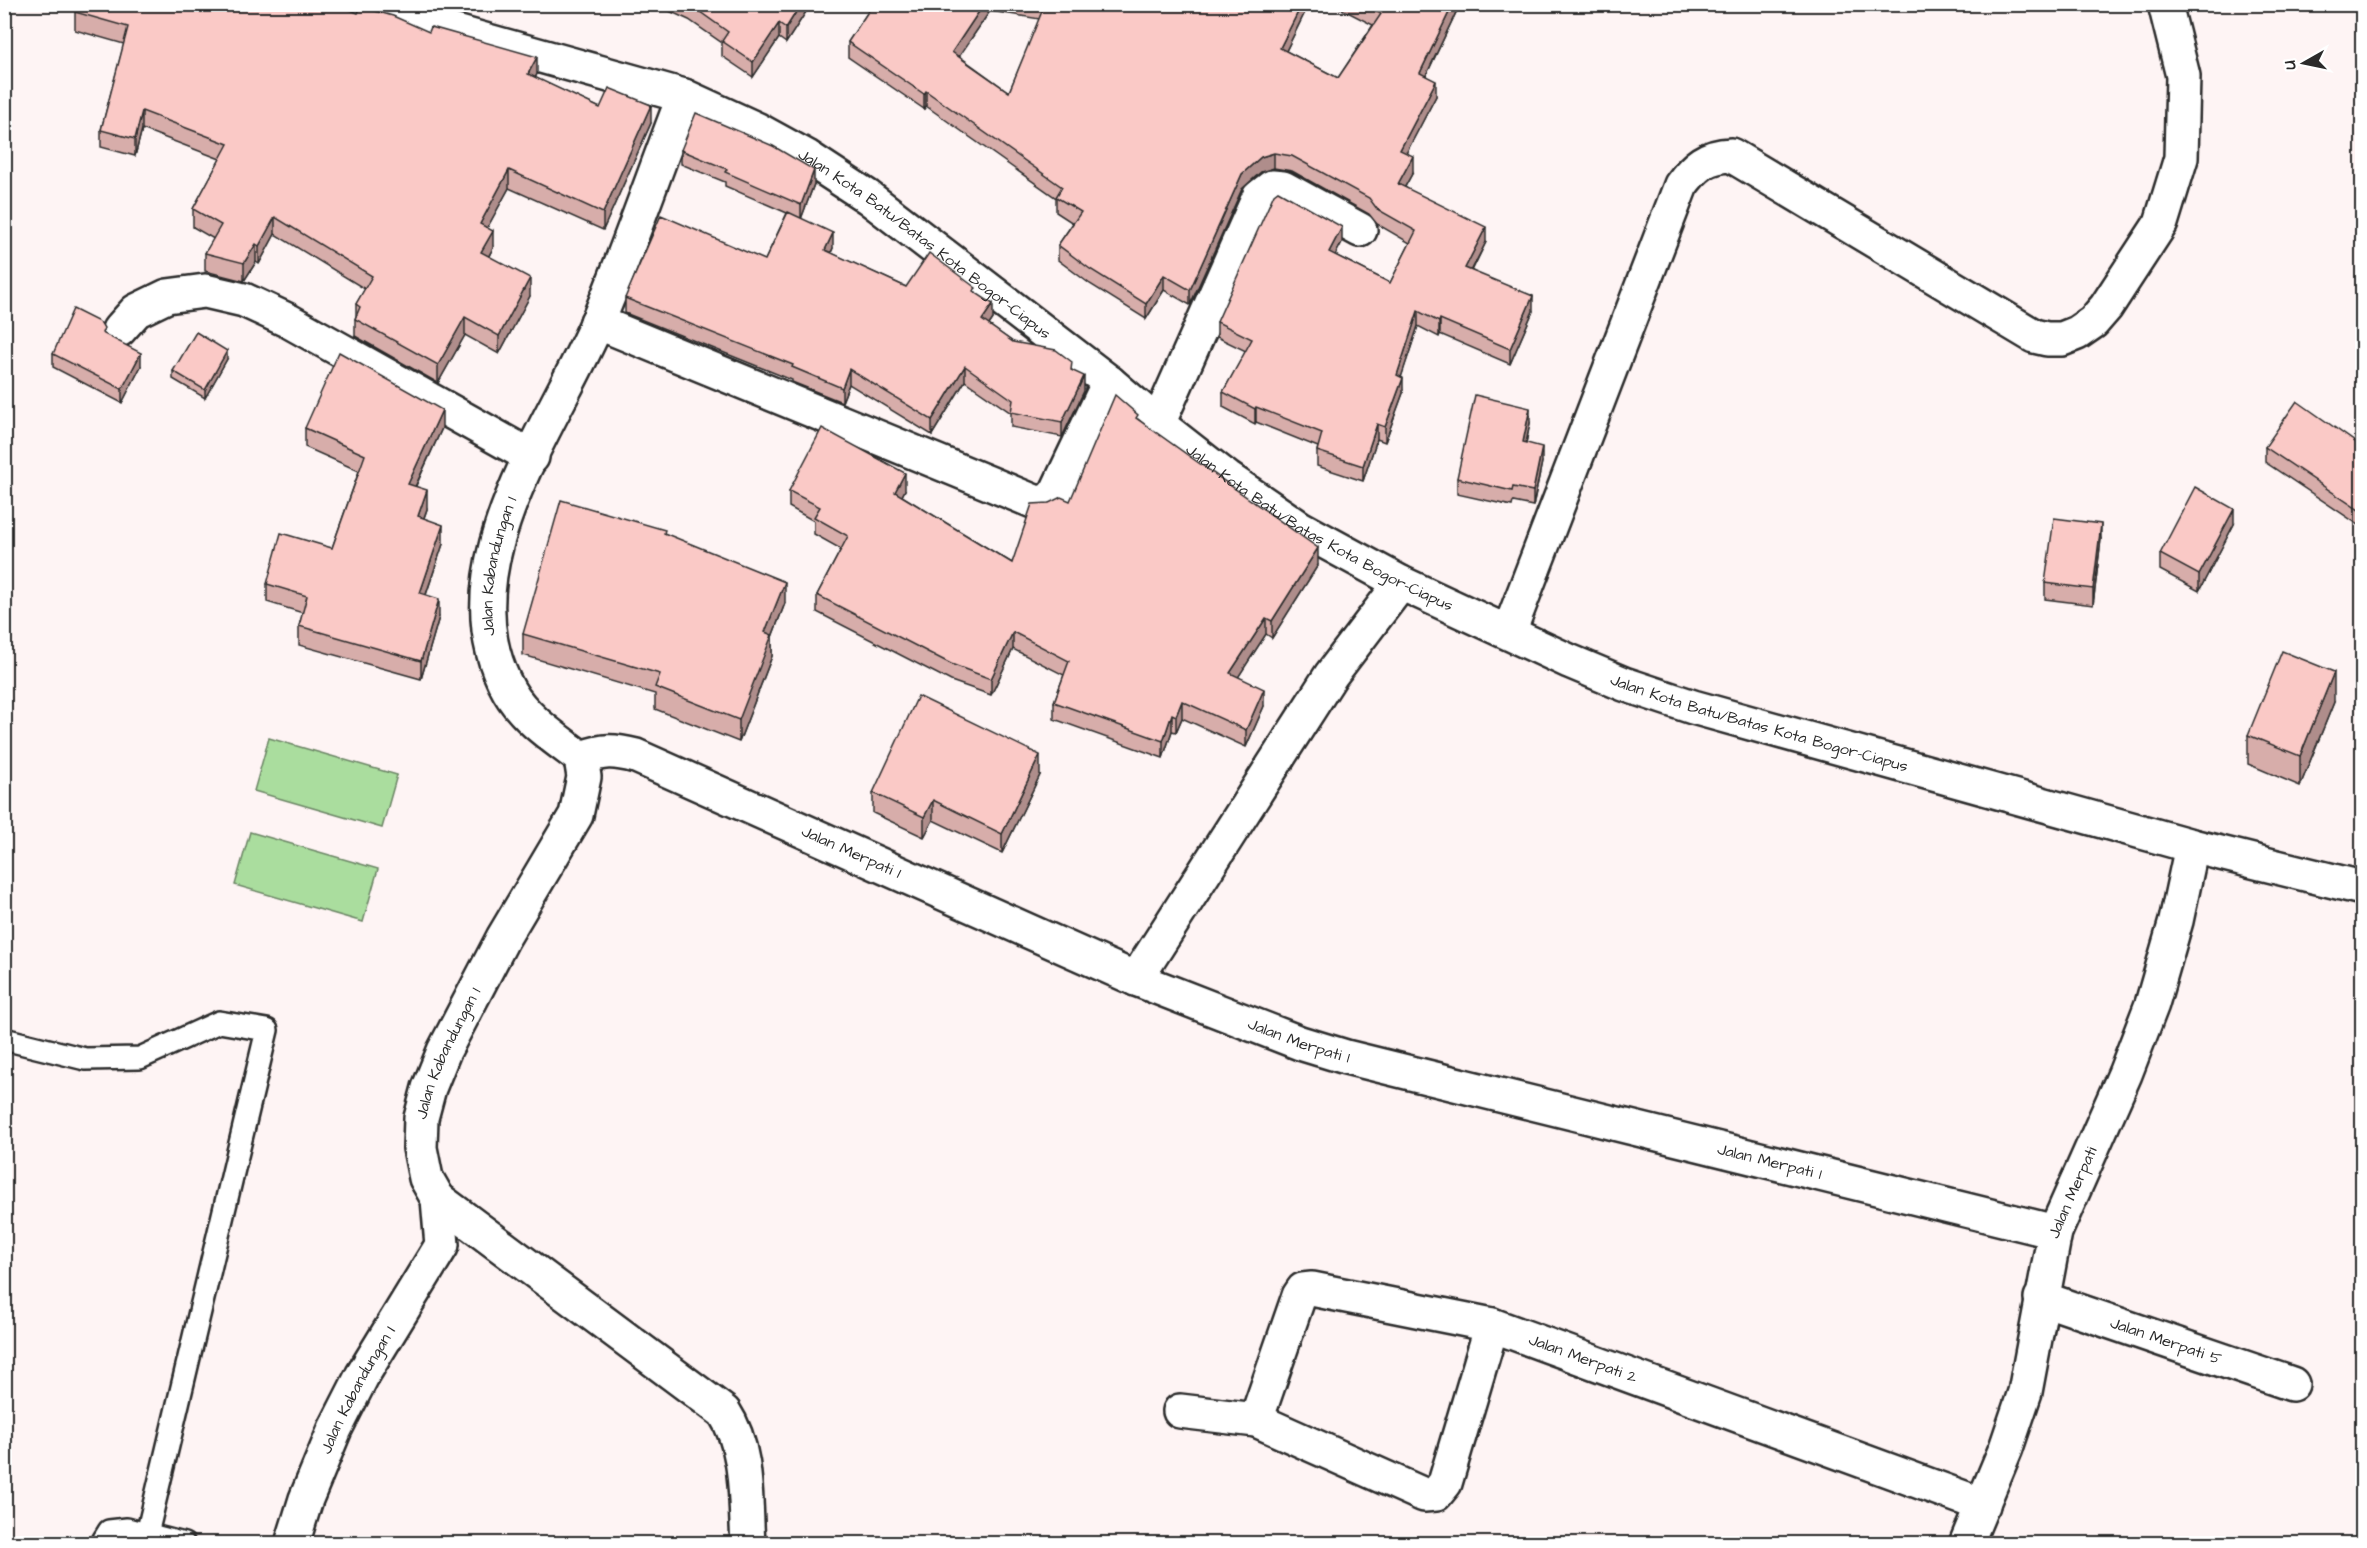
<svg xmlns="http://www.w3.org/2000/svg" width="2367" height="1548" font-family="'Architects Daughter',sans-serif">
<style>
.green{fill:#aadd9e;stroke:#6a8464;stroke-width:1.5}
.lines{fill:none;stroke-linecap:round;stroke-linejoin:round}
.lane-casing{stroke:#2b2b2b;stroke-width:26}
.street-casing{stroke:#2b2b2b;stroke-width:38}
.secondary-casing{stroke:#2b2b2b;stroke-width:38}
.lane{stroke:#fff;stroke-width:21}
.street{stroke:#fff;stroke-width:33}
.secondary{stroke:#fff;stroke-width:33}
.wall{fill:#d7adaa;stroke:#2b2b2b;stroke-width:1.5;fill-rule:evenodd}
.shaded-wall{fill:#af8d8b;stroke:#2b2b2b;stroke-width:1.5}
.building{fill:#fac9c6;stroke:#2b2b2b;stroke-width:1.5}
.labels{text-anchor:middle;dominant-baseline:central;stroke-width:6;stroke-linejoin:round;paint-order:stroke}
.street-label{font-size:16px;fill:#2b2b2b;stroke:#fff}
</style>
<rect width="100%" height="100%" fill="#fef4f4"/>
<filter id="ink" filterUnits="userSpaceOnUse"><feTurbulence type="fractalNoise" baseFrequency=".0167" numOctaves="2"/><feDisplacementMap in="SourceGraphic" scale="12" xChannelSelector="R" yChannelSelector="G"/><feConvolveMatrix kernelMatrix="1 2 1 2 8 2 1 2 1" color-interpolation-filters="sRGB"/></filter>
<g filter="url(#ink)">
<g class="green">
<path d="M 269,738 L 397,775 L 382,828 L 254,791 Z"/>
<path d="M 250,832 L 378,869 L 363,922 L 235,885 Z"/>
</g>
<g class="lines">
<g class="lane-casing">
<g id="lane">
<path d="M 4,1039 L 85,1059 L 140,1058 L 219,1022 L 267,1030 L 147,1534"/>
<path d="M 101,1544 L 109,1531 L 127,1529 L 184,1544"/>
</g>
</g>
<g class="street-casing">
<g id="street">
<path d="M 597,322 L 1035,502 C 1046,503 1051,500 1057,491 L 1109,382"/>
<path d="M 119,330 L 136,311 L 167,296 L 205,291 L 244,300 L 289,321 L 532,457"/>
<path d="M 1158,424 L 1259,197 L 1272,187 L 1283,188 L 1360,230"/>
<path d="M 1509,632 L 1681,185 C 1695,166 1706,156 1731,155 L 2034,336 L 2047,339 L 2062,339 L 2077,333 L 2093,322 L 2106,307 L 2161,223 L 2181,158 L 2183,76 L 2165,4"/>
<path id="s1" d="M 581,758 C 604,750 613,750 636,756 L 1136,979 L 1300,1043 L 1346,1057 L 2055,1232"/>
<path d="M 1136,979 L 1331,675 L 1401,583"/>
<path d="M 438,1199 L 724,1412 C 749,1450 745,1500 748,1544"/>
<path id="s2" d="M 2041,1298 L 2292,1384"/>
<path d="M 1180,1411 L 1256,1420 L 1424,1495 L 1436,1494 L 1445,1483 L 1492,1325"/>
<path id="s3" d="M 1256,1420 L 1299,1296 L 1303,1290 L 1312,1289 L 1492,1325 L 1983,1505"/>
<path id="s4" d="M 292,1544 L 306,1499 L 335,1429 L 362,1376 L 442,1245 L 438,1199 L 426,1178 L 420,1148 L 421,1118 L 429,1088 L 444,1051 L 503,938 L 576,815 L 584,777 L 581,758 C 556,739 525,719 509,691 C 441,570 552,429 598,321 C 629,247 655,171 684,96"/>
<path id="s5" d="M 1966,1544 L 2006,1448 L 2025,1392 L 2055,1232 L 2125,1074 L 2152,1004 L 2176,921 L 2192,846"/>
</g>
</g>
<g class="secondary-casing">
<g id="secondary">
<path id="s6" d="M 356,4 L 684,96 L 756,129 L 807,157 L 868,197 L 1109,382 L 1158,424 L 1227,478 L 1300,528 L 1401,583 L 1569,661 L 1624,684 L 1693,707 L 2192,846 L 2362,888"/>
</g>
</g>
<use href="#lane" class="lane"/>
<use href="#street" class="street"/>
<use href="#secondary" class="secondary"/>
</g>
<g class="wall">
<path d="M 4,4 L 13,4 L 10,14 L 4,12 Z"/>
<path d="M 654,4 L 811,4 L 786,43 L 779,38 L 753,77 L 722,56 L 722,43 L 689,20 Z"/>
<path d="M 873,4 L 1309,4 L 1286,51 L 1338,78 L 1373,25 L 1332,4 L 1460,4 L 1426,76 L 1436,96 L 1406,153 L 1413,172 L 1405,187 L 1486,242 L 1472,271 L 1533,311 L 1510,364 L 1440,334 L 1439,337 L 1418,326 L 1401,377 L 1403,393 L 1385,442 L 1377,439 L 1363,481 L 1317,466 L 1317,451 L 1318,447 L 1256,422 L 1255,424 L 1223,407 L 1223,392 L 1246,351 L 1217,337 L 1217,322 L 1342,242 L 1335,255 L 1390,283 L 1410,243 L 1377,224 L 1369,214 L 1292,171 L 1274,168 L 1261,172 L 1242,189 L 1190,305 L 1164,290 L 1146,319 L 1090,284 L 1058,260 L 1058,245 L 1073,223 L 1056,212 L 1056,198 L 926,106 L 924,109 L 848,57 L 848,42 ZM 990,11 L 1040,19 L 1009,92 L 959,56 Z"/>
<path d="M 75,12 L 358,13 L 429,32 L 537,74 L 535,78 L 600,108 L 651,123 L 603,230 L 509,188 L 487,228 L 493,248 L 489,256 L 530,296 L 499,354 L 465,335 L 438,383 L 355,336 L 355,319 L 356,316 L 356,304 L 365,289 L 275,234 L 259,264 L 256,262 L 244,281 L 205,271 L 205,253 L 214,239 L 193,227 L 193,209 L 220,159 L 142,129 L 135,156 L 101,147 L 101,130 L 124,44 L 75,30 Z"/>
<path d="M 681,150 L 814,184 L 801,219 L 833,248 L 831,253 L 906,287 L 976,292 L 993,319 L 989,325 L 1013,342 L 1072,370 L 1084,391 L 1062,437 L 1011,427 L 1011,413 L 965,381 L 932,435 L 849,384 L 842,402 L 792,382 L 792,380 L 625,313 L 625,298 L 765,260 L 787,213 L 725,186 L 725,182 L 681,164 Z"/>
<path d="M 104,334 L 141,366 L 122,403 L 53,367 L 53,354 Z"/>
<path d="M 227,359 L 205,398 L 173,379 L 173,371 Z"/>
<path d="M 1138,419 L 1318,565 L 1272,638 L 1266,634 L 1238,677 L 1264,706 L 1246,747 L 1182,718 L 1176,732 L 1172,731 L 1163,758 L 1054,719 L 1054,702 L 1064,675 L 1013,649 L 991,695 L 951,681 L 817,612 L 817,595 L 841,549 L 814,534 L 814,521 L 789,507 L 789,491 L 905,490 L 902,496 L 1012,563 L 1049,503 L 1070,501 Z"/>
<path d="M 1530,423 L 1526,443 L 1542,462 L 1533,506 L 1513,502 L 1512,506 L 1457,494 L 1457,478 Z"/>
<path d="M 305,428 L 442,428 L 416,486 L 427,509 L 424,518 L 443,544 L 426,595 L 439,617 L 421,679 L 299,645 L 299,626 L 303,613 L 267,602 L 267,584 L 332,548 L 359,471 L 305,447 Z"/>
<path d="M 2265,447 L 2362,447 L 2362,527 L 2265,462 Z"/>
<path d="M 2234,524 L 2199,591 L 2160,570 L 2160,554 Z"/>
<path d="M 665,534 L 785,603 L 772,637 L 772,656 L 739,742 L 655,709 L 655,694 L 523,655 L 523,634 Z"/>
<path d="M 2101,539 L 2093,605 L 2045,599 L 2045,583 Z"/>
<path d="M 2334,702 L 2300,786 L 2248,764 L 2248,735 Z"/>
<path d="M 1040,775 L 1002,853 L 933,820 L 924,837 L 873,813 L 873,793 Z"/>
</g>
<g class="shaded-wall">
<path d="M 10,4 L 13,4 L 10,14 Z"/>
<path d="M 801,4 L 811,4 L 786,43 L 786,28 Z"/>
<path d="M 984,4 L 990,4 L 990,11 L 952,67 L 952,52 Z"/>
<path d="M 1302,4 L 1309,4 L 1280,63 L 1280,48 Z"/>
<path d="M 1453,4 L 1460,4 L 1420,88 L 1420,73 Z"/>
<path d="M 779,23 L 779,38 L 753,77 L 753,62 Z"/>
<path d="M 537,57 L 537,74 L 528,92 L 528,74 Z"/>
<path d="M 1436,81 L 1436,96 L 1400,165 L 1400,150 Z"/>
<path d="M 926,91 L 926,106 L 924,109 L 924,94 Z"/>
<path d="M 651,105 L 651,123 L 603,230 L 603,213 Z"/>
<path d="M 142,111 L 142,129 L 135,156 L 135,139 Z"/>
<path d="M 1274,153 L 1274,168 L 1261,172 L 1242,189 L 1190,305 L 1190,290 L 1242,174 L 1261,157 Z"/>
<path d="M 1413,156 L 1413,172 L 1398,199 L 1398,184 Z"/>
<path d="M 509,170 L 509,188 L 480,241 L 480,224 Z"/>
<path d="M 814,170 L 814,184 L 801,219 L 801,205 Z"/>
<path d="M 275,217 L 275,234 L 259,264 L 259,246 Z"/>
<path d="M 1342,227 L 1342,242 L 1329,267 L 1329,252 Z"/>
<path d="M 1486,227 L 1486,242 L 1465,283 L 1465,268 Z"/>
<path d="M 493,231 L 493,248 L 481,270 L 481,252 Z"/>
<path d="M 833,233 L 833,248 L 825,265 L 825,250 Z"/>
<path d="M 256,244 L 256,262 L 244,281 L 244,263 Z"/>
<path d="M 1164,275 L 1164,290 L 1146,319 L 1146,304 Z"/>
<path d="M 530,278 L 530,296 L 499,354 L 499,336 Z"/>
<path d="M 1533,296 L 1533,311 L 1510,364 L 1510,349 Z"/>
<path d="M 993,304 L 993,319 L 982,335 L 982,320 Z"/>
<path d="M 1418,311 L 1418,326 L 1397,390 L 1397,375 Z"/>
<path d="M 465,317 L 465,335 L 438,383 L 438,365 Z"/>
<path d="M 1440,319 L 1440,334 L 1439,337 L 1439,322 Z"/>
<path d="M 227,351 L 227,359 L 205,398 L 205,390 Z"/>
<path d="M 141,353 L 141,366 L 122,403 L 122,389 Z"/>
<path d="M 965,366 L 965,381 L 932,435 L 932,420 Z"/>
<path d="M 849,369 L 849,384 L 842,402 L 842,388 Z"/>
<path d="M 1084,376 L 1084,391 L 1062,437 L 1062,422 Z"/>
<path d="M 1403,378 L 1403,393 L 1385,442 L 1385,427 Z"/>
<path d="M 1256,407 L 1256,422 L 1255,424 L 1255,409 Z"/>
<path d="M 1530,408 L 1530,423 L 1523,458 L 1523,442 Z"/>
<path d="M 442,410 L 442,428 L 408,502 L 408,484 Z"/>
<path d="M 1377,424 L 1377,439 L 1363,481 L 1363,466 Z"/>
<path d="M 1542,447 L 1542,462 L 1533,506 L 1533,491 Z"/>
<path d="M 905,473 L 905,490 L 895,509 L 895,492 Z"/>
<path d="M 427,490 L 427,509 L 418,534 L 418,516 Z"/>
<path d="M 2234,509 L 2234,524 L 2199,591 L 2199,575 Z"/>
<path d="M 2101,524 L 2101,539 L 2093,605 L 2093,589 Z"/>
<path d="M 443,525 L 443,544 L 420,612 L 420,593 Z"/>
<path d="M 1318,548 L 1318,565 L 1272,638 L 1272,621 Z"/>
<path d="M 785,582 L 785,603 L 772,637 L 772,656 L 739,742 L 739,720 L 765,632 Z"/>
<path d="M 439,599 L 439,617 L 421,679 L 421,661 Z"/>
<path d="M 1266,618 L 1266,634 L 1230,690 L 1230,673 Z"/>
<path d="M 1013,632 L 1013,649 L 991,695 L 991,679 Z"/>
<path d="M 2334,672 L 2334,702 L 2300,786 L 2300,756 Z"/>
<path d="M 1264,689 L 1264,706 L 1246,747 L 1246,730 Z"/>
<path d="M 1182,701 L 1182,718 L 1176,732 L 1176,716 Z"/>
<path d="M 1172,714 L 1172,731 L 1163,758 L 1163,741 Z"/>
<path d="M 1040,755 L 1040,775 L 1002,853 L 1002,834 Z"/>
<path d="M 933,800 L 933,820 L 924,837 L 924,817 Z"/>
</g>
<g class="building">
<path d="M 77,4 L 336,4 L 358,13 L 361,7 L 393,16 L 429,32 L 431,27 L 537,57 L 528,74 L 600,108 L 609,88 L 651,105 L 603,213 L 509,170 L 480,224 L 493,231 L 481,252 L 530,278 L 499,336 L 465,317 L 438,365 L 355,319 L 360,307 L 356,304 L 372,276 L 275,217 L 259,246 L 256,244 L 244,263 L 205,253 L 221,225 L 193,209 L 228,144 L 142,111 L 135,139 L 101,130 L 128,27 L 75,12 Z"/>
<path d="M 801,4 L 786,28 L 779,23 L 753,62 L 722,41 L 728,32 L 689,4 Z"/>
<path d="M 873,4 L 984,4 L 952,52 L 1009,92 L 1045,4 L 1302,4 L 1280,48 L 1338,78 L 1381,14 L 1362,4 L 1453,4 L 1420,73 L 1436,81 L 1400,150 L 1413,156 L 1398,184 L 1486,227 L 1465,268 L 1533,296 L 1510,349 L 1440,319 L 1439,322 L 1418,311 L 1397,375 L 1403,378 L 1385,427 L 1377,424 L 1363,466 L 1317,451 L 1322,433 L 1256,407 L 1255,409 L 1223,392 L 1252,339 L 1217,322 L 1274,194 L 1278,191 L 1342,227 L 1329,252 L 1390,283 L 1416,231 L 1377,209 L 1369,198 L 1292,156 L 1274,153 L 1261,157 L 1242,174 L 1190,290 L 1164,275 L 1146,304 L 1090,269 L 1058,245 L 1081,212 L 1056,197 L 1062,187 L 926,91 L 924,94 L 848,42 Z"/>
<path d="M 696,113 L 773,146 L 814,170 L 801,205 L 725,172 L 727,169 L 681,150 Z"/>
<path d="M 788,212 L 833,233 L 825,250 L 906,287 L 929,253 L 976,288 L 973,291 L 993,304 L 982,320 L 1013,342 L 1056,350 L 1072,362 L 1071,370 L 1084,376 L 1062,422 L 1011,412 L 1013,400 L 965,366 L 932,420 L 849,369 L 842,388 L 792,367 L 793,365 L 625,298 L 661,215 L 765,260 Z"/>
<path d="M 73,309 L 101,323 L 104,328 L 102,333 L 141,353 L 122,389 L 53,354 Z"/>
<path d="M 196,332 L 227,351 L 205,390 L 173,371 Z"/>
<path d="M 339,352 L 442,410 L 408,484 L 427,490 L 418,516 L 443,525 L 420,593 L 439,599 L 421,661 L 299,626 L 307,596 L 267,584 L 281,533 L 332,548 L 365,455 L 305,428 Z"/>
<path d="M 1115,395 L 1138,415 L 1136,418 L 1318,548 L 1272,621 L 1266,618 L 1230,673 L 1264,689 L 1246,730 L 1182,701 L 1176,716 L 1172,714 L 1163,741 L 1054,702 L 1069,661 L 1013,632 L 991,679 L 951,664 L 817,595 L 848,536 L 814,517 L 820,507 L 789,491 L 822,428 L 905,473 L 895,492 L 1012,563 L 1032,504 L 1049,503 L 1061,497 L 1070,501 Z"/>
<path d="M 1475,395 L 1530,408 L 1523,442 L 1542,447 L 1533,491 L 1513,487 L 1512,491 L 1457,478 Z"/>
<path d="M 2297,401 L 2362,447 L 2362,512 L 2265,447 Z"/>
<path d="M 2195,487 L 2234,509 L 2199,575 L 2160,554 Z"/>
<path d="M 561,500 L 665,530 L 664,533 L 785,582 L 765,632 L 772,635 L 739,720 L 655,687 L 660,674 L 523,634 Z"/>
<path d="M 2054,518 L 2101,524 L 2093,589 L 2045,583 Z"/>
<path d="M 2282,651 L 2334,672 L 2300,756 L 2248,735 Z"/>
<path d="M 918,696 L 1040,755 L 1002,834 L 933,800 L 924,817 L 873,793 Z"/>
</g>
</g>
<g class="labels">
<g class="street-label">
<text stroke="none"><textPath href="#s6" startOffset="624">Jalan Kota Batu/Batas Kota Bogor–Ciapus</textPath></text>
<text stroke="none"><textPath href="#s6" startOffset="1112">Jalan Kota Batu/Batas Kota Bogor–Ciapus</textPath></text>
<text stroke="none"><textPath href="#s4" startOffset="1095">Jalan Kabandungan 1</textPath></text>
<text stroke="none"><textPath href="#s6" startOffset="1596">Jalan Kota Batu/Batas Kota Bogor–Ciapus</textPath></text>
<text stroke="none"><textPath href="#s1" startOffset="292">Jalan Merpati 1</textPath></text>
<text stroke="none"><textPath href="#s1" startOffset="778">Jalan Merpati 1</textPath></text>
<text stroke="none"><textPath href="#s4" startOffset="537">Jalan Kabandungan 1</textPath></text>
<text stroke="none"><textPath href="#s1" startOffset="1264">Jalan Merpati 1</textPath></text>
<text stroke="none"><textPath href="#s5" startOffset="369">Jalan Merpati</textPath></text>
<text stroke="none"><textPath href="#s2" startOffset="132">Jalan Merpati 5</textPath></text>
<text stroke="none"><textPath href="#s3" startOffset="428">Jalan Merpati 2</textPath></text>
<text stroke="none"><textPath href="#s4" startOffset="168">Jalan Kabandungan I</textPath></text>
</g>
</g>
<rect width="2367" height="1548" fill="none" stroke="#fff" stroke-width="24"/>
<rect x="12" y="12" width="2343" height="1524" fill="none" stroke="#2b2b2b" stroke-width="2" filter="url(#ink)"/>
<g transform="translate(2304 63) rotate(261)" stroke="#ffffff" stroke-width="4.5" paint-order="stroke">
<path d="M0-4.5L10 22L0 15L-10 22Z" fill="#2b2b2b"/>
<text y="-9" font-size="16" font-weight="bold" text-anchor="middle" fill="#2b2b2b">U</text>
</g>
</svg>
